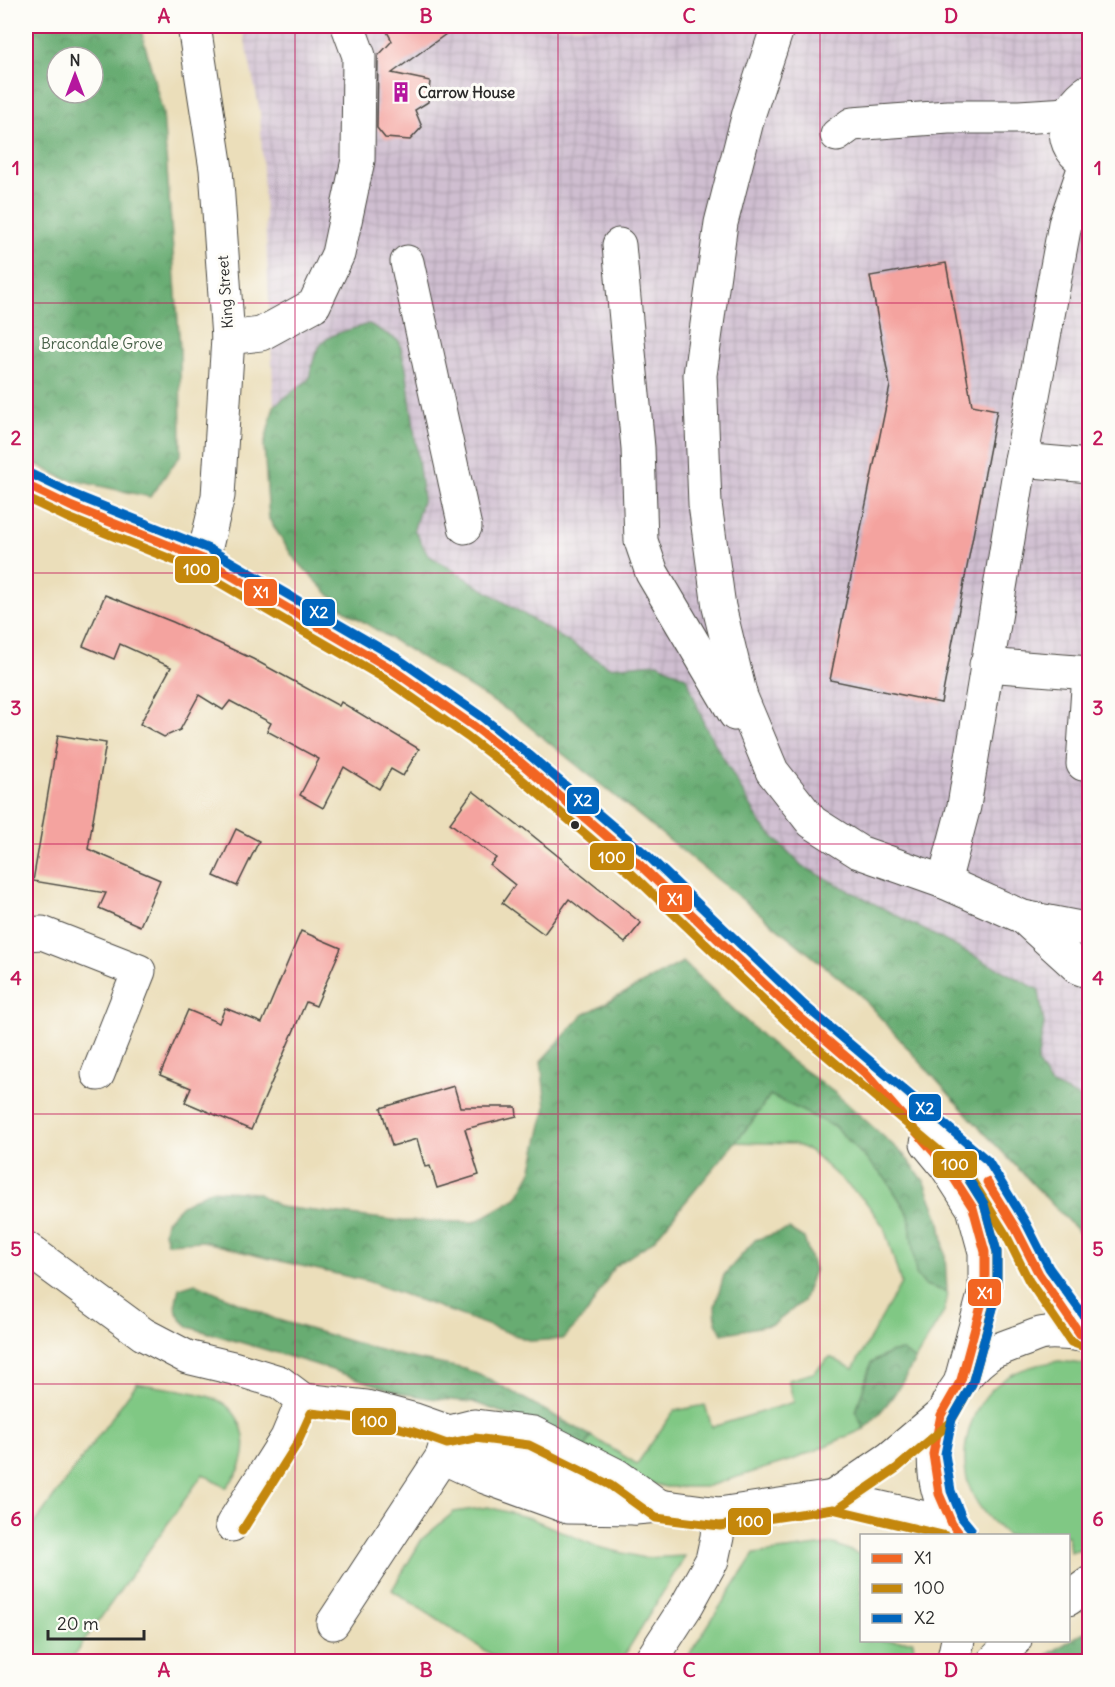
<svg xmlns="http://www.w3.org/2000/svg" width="1115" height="1687" font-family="Delius,sans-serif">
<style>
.industrial{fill:url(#industrial-grid)}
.green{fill:#80c884;stroke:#567a58;stroke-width:1.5}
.forest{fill:url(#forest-crowns);stroke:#4a6c4e;stroke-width:1.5;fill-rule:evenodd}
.building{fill:#f4a39f}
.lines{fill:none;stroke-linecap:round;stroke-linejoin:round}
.minor-casing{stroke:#484640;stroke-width:35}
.major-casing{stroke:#484640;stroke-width:35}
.minor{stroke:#fff;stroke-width:33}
.major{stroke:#fff;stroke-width:33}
.bus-1-casing{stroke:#fdfcf7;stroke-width:14}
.bus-2-casing{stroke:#fdfcf7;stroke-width:14}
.bus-3-casing{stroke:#fdfcf7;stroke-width:14}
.bus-1{stroke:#f26522;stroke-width:9}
.bus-2{stroke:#c4870b;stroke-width:9}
.bus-3{stroke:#0065bd;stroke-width:9}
.grid{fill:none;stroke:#c2185b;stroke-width:1.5;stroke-opacity:0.55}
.bus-dot{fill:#2b2b2b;stroke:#fdfcf7;stroke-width:2}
.labels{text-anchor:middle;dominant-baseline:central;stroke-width:6;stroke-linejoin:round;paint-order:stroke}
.poi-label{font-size:15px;font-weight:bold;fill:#2b2b2b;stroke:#fdfcf7;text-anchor:start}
.street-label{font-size:15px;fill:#2b2b2b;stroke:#fdfcf7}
.park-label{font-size:15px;fill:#49624a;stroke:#fdfcf7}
.line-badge{stroke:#fdfcf7;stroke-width:2}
.badge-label{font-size:16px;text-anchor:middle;font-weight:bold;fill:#fff}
.neatline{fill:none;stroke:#c2185b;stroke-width:2}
.grid-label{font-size:20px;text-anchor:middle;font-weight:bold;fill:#c2185b}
</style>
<defs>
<pattern id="industrial-grid" width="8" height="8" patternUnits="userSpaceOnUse" patternTransform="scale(1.5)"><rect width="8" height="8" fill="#cfbed0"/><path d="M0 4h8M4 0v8" fill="none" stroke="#b2a3b3"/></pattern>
<pattern id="forest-crowns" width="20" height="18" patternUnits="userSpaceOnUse" patternTransform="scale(1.5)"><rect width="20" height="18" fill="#68ac72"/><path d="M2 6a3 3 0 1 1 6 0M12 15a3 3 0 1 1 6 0" fill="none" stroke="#568c5e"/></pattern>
</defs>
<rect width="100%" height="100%" fill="#fdfcf7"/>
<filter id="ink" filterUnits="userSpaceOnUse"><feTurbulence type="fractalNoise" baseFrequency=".0167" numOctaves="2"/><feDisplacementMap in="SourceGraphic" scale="12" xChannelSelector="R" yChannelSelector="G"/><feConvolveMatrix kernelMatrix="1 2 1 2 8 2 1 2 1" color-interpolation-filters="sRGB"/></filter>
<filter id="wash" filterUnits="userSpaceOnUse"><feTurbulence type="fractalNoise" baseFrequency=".008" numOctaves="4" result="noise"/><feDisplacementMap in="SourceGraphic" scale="24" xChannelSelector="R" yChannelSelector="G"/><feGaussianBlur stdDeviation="1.35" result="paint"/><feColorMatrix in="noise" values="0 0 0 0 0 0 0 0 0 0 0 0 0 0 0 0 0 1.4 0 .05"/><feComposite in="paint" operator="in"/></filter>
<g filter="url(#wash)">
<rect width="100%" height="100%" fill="#ebdeba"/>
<path class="industrial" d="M 242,26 L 1089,26 L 1089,1243 L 974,1122 L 860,995 L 515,715 L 344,610 L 293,557 L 269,519 L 264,445 L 274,406 L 260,112 Z"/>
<g class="green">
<path d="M 770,1095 L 835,1127 L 887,1180 L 909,1215 L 916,1274 L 925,1285 L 947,1292 L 944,1312 L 915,1360 C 894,1346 891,1352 871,1363 L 856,1412 L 864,1429 L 795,1459 L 705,1487 L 666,1487 L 638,1480 L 583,1453 L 591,1436 L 637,1464 L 674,1411 L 705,1405 L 712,1427 L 794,1402 L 788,1380 L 813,1373 L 830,1357 L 853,1369 L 901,1283 L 884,1227 L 866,1202 L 810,1151 L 795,1144 L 733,1142 L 751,1123 Z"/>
<path d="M 1059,1361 L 1089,1365 L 1089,1547 L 1070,1552 L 1068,1536 L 1007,1535 C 993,1523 980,1511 972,1493 C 955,1456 970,1403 1003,1380 C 1020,1368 1039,1364 1059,1361 Z"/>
<path d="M 137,1383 C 161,1388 187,1389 210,1397 C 239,1406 251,1437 241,1465 C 239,1473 231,1481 226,1488 L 203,1474 L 70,1661 L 26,1661 L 26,1535 Z"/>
<path d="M 488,1507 L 530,1518 L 598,1547 L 644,1558 L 685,1556 L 621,1661 L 501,1661 L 392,1590 L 422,1539 L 454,1512 Z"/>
<path d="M 834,1544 L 861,1555 L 862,1640 L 913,1641 L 914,1650 L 911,1661 L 685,1661 L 754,1554 Z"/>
</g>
<g class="forest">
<path d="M 26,26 L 140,26 L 163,113 L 180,349 L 181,454 L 150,497 L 63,478 L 26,459 ZM 57,57 L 93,57 L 93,93 L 57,93 Z"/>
<path d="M 369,324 L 399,341 L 406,368 L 423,498 L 414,529 L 428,555 L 609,667 L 658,663 L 687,678 L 705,726 L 761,824 L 802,866 L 1039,990 L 1044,1024 L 1037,1062 L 1050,1084 L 1089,1102 L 1089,1243 L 974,1122 L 860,995 L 515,715 L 344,610 L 293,557 L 269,519 L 264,445 L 274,406 L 309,379 C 317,333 330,336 369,324 Z"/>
<path d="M 683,962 L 762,1036 L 789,1059 L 835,1093 L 904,1155 L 925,1182 L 940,1222 L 945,1254 L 947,1292 L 925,1285 L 916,1274 L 909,1215 L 887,1180 L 835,1127 L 770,1095 L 751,1123 L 653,1241 L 614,1267 L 588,1312 L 563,1339 L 531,1341 L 367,1281 L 254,1255 L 203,1241 L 167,1243 L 164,1232 L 166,1221 L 182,1205 L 211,1190 L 257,1193 L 280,1207 L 402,1221 L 475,1222 L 517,1198 L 531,1173 L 546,1107 L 541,1061 L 583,1015 Z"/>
<path d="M 789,1229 L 804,1238 L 814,1270 L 803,1301 L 774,1324 L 722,1334 L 716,1322 L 715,1306 L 724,1275 L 755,1240 Z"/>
<path d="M 195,1283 L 275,1319 L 397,1355 L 465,1369 L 491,1380 L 591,1436 L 583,1453 L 533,1424 L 473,1402 L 428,1398 L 400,1393 L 314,1364 L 189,1327 C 173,1314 174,1307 179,1288 Z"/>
<path d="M 903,1351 L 915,1360 C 899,1389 888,1406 864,1429 L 856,1412 L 871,1363 L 892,1352 Z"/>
<path d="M 1089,1629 L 1089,1661 L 1037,1661 Z"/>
</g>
<g id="blocks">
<g class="building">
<path d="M 384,26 L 457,26 L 392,73 L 430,81 L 428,102 L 415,110 L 422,127 L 410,140 L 385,138 L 377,128 L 378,56 L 392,41 Z"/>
<path d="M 946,263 L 972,405 L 997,410 L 941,703 L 830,680 L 890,386 L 870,276 Z"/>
<path d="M 105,595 L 173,622 L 253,659 L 339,706 L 341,702 L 419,749 L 403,776 L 391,769 L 379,789 L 344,767 L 323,808 L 300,795 L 319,759 L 267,731 L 271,723 L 230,701 L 223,710 L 199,695 L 180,730 L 164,737 L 140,724 L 171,667 L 120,644 L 114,659 L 83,646 Z"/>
<path d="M 58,735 L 106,743 L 88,849 L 160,880 L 140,926 L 99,908 L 106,893 L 33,881 Z"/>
<path d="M 473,791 L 521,828 L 522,827 L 641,923 L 625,943 L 569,899 L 544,934 L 502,903 L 515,885 L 490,865 L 496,858 L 450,823 Z"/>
<path d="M 236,829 L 259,841 L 237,886 L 214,876 Z"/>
<path d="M 301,931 L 341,948 L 316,1006 L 306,1002 L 251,1130 L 185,1102 L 191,1088 L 160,1075 L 188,1010 L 219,1023 L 225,1008 L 262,1023 Z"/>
<path d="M 454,1086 L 460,1107 L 516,1107 L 517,1116 L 465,1129 L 479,1175 L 437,1188 L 430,1166 L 425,1167 L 417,1139 L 392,1146 L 381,1108 Z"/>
</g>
</g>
</g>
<g filter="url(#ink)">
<use href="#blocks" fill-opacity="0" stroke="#484640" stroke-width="1.5"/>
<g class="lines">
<g class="minor-casing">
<g id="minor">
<path d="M 778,26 L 749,113 L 721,223 L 700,375 L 705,504 L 719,607 L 741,697 L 772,771 L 812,822 L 859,852 L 944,882 L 1023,917 L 1090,930"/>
<path d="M 1090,90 C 1061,108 1055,149 1090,164"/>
<path d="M 837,135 L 852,124 L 948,117 L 1019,117 L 1068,114"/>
<path d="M 619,245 L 638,448 L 641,541 L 652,573 L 735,714"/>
<path d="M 407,262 L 465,527"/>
<path d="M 228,338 L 261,334 L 314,305 L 338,254 L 358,160 L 359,56 L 348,26"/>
<path d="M 1021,460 L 1090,466"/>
<path d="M 986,665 L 1089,673 L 1083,764"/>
<path d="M 944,882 L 964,806 L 1021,460 L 1065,224 L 1086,163"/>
<path d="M 1023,917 L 1079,968 L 1090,972"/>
<path d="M 26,934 L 42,933 L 139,971 L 98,1074"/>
<path d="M 26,1248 L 143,1334 L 187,1357 L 233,1368 L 279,1382 L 303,1400 L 366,1407 L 415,1420 L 449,1432 L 590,1494 L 635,1508"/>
<path d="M 454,1431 L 474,1426 L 533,1433 L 616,1475 L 659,1506"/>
<path d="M 442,1457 L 485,1477 L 568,1507 L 635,1508 L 659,1506 L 719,1514 L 833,1497 L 952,1524"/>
<path d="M 833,1497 L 890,1458 L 941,1415"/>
<path d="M 232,1525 L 287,1438 L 303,1400"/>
<path d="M 333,1623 L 442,1457 L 448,1437"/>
<path d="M 650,1662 L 687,1605 L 712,1560 L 717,1537 L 719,1514"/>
</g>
</g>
<g class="major-casing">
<g id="major">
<path d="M 194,26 L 216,169 L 228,338 L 218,496 L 203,559"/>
<path d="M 26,485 L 70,506 L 203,559 L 390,668 L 475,727 L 520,762 L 641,866 L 796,1014 L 979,1169 L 1016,1229 L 1039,1274 L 1080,1334"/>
<path d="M 927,1143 L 946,1166 L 973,1208 L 985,1252 L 985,1291 L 961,1380"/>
<path d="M 961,1536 C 915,1478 931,1397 989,1354 C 997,1349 1009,1346 1018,1342 C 1025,1340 1033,1336 1040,1334 C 1052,1331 1078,1334 1090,1337"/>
<path d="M 1068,1599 L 1090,1583"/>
<path d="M 953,1662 L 958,1640"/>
<path d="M 993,1662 L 1015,1640"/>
</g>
</g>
<use href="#minor" class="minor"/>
<use href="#major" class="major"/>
<g class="bus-1-casing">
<g id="bus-1">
<path d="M 26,485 L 70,506 L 203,559 L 390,668 L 475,727 L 520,762 L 641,866 L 796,1014 L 865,1073 L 946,1166 L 973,1208 L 985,1252 L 985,1291 L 961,1380 L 941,1415 L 933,1454 L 939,1494 L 952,1524 L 961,1536"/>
<path d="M 987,1182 L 1016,1229 L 1039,1274 L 1080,1334 L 1090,1337"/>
</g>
</g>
<g class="bus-2-casing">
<g id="bus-2">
<path d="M 26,498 L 66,517 L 198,570 L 384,678 L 468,737 L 512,771 L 633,875 L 788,1023 L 970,1177 L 1006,1235 L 1029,1281 L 1071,1342 L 1087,1348"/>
<path d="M 840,1507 L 897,1468 L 950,1423 L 972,1384 L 997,1293 L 997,1252 L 984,1204 L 969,1180"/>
<path d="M 242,1531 L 297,1444 L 311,1413 L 364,1419 L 411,1431 L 447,1444 L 475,1438 L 529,1445 L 610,1485 L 656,1518 L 720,1526 L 833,1509 L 946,1536"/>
</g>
</g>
<g class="bus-3-casing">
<g id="bus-3">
<path d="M 31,474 L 75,495 L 209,549 L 397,658 L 482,717 L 527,753 L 649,857 L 804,1005 L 988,1161 L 1026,1223 L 1049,1268 L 1090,1324"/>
<path d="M 969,1180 L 984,1204 L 997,1252 L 997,1294 L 972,1384 L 952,1419 L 945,1454 L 951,1491 L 962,1518 L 971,1529"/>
</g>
</g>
<use href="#bus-1" class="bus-1"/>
<use href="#bus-2" class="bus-2"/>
<use href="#bus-3" class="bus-3"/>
</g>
</g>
<path class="grid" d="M 295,26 L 295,1662M 558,26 L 558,1662M 820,26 L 820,1662M 26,303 L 1090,303M 26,573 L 1090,573M 26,844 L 1090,844M 26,1114 L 1090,1114M 26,1384 L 1090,1384"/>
<defs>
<g id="building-bare" transform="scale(1.62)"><path d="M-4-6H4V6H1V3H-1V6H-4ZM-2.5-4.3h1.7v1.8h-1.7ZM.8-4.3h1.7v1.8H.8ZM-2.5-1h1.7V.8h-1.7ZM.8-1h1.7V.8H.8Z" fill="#b5179e" stroke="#fdfcf7" stroke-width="2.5" paint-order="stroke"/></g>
</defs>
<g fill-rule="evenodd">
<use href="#building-bare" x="401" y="92"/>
</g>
<circle class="bus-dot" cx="575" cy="825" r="5"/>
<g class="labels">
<g class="poi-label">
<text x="418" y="92">Carrow House</text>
</g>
<g class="street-label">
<text transform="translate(225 292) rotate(-94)">King Street</text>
</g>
<g class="park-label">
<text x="102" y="343">Bracondale Grove</text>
</g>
</g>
<g class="line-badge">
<rect x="174" y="555" width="46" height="29" rx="6" fill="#c4870b"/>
<rect x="243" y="578" width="35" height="29" rx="6" fill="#f26522"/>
<rect x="301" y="598" width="35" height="29" rx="6" fill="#0065bd"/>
<rect x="566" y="786" width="34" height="29" rx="6" fill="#0065bd"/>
<rect x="589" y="842" width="46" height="29" rx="6" fill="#c4870b"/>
<rect x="658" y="884" width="35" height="29" rx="6" fill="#f26522"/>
<rect x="908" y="1093" width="34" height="29" rx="6" fill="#0065bd"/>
<rect x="932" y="1150" width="46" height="29" rx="6" fill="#c4870b"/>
<rect x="967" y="1278" width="35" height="29" rx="6" fill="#f26522"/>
<rect x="351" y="1407" width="46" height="29" rx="6" fill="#c4870b"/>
<rect x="727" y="1507" width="45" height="29" rx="6" fill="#c4870b"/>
</g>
<g class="badge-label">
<text x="197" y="575">100</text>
<text x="261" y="598">X1</text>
<text x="319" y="618">X2</text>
<text x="583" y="806">X2</text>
<text x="612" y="863">100</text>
<text x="675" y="905">X1</text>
<text x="925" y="1114">X2</text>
<text x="955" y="1170">100</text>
<text x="985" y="1299">X1</text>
<text x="374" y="1427">100</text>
<text x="750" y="1527">100</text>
</g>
<rect width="1115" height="1687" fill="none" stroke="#fdfcf7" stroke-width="66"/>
<rect x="860" y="1534" width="210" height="108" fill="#fdfcf7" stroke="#a9a8a5" stroke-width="1.5"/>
<rect x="872" y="1554" width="30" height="9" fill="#f26522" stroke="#a9a8a5" stroke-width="1.5"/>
<text x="914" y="1564" font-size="18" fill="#2b2b2b">X1</text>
<rect x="872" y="1584" width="30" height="9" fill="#c4870b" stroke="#a9a8a5" stroke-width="1.5"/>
<text x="914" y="1594" font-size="18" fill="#2b2b2b">100</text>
<rect x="872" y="1614" width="30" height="9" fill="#0065bd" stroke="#a9a8a5" stroke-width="1.5"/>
<text x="914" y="1624" font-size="18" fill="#2b2b2b">X2</text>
<g transform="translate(75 75)"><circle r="28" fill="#fdfcf7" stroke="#a9a8a5" stroke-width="1.5"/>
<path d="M0-4.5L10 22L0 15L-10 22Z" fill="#b5179e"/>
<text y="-9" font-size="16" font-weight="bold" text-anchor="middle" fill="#2b2b2b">N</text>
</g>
<path d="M48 1630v9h96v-9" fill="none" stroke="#2b2b2b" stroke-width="3"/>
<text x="57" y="1630" font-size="18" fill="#2b2b2b" stroke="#fdfcf7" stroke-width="4.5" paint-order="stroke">20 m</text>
<rect x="33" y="33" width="1049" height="1621" class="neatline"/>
<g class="grid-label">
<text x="164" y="23">A</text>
<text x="426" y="23">B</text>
<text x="689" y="23">C</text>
<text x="951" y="23">D</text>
<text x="16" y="175">1</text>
<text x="1098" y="175">1</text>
<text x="16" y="445">2</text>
<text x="1098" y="445">2</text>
<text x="16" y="715">3</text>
<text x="1098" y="715">3</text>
<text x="16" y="985">4</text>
<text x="1098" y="985">4</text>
<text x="16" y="1256">5</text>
<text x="1098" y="1256">5</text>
<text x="16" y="1526">6</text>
<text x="1098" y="1526">6</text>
<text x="164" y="1677">A</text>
<text x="426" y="1677">B</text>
<text x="689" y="1677">C</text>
<text x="951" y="1677">D</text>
</g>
</svg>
